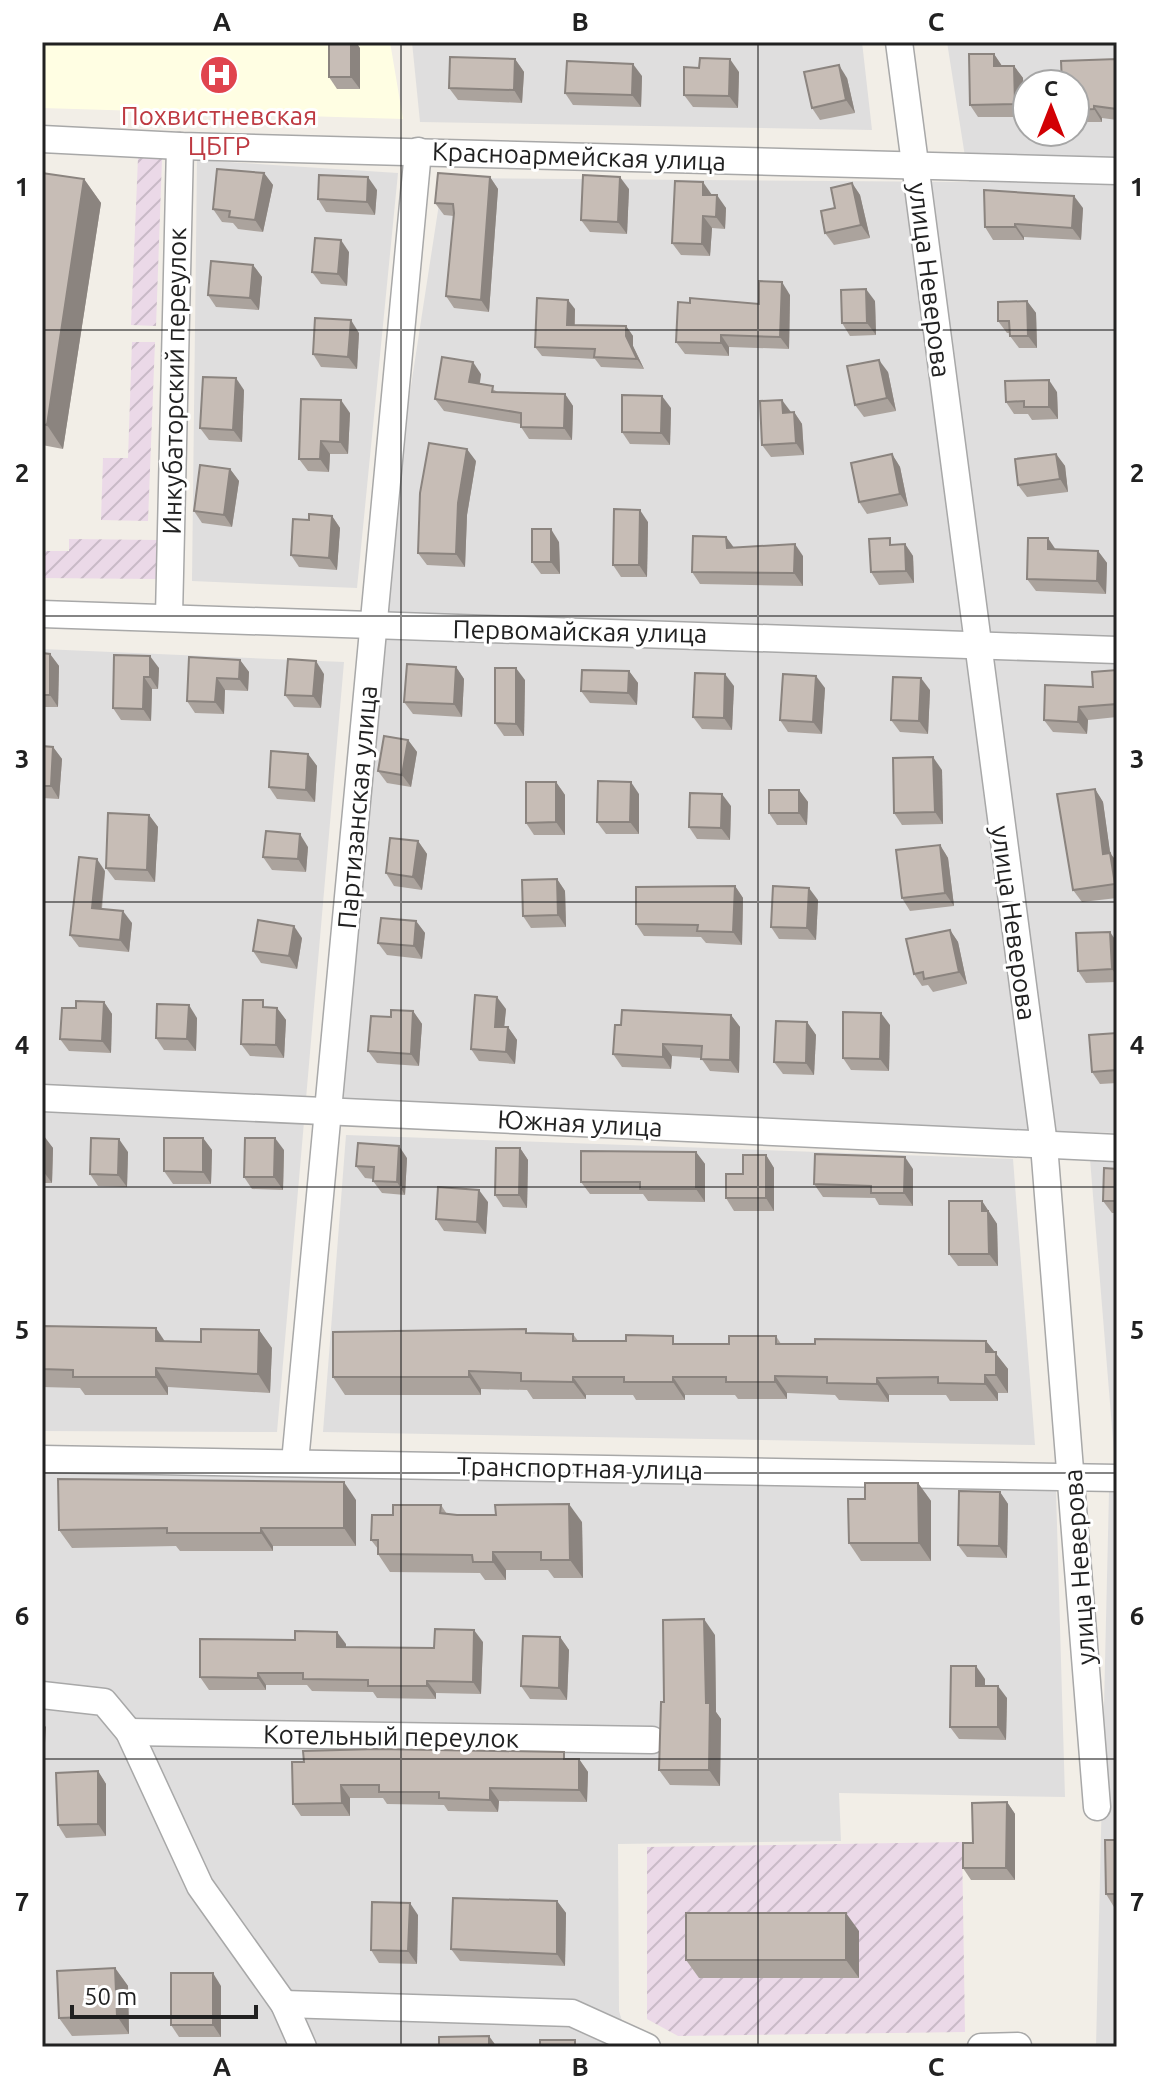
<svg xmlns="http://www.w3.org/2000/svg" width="1159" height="2089" font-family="Ubuntu,sans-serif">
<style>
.residential{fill:#dfdede;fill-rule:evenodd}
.industrial{fill:url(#industrial-furrows)}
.education{fill:#fffee3}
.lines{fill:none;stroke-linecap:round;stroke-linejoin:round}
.minor-casing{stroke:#a8a8a8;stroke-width:29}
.minor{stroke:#fff;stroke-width:26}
.wall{fill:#aba39d}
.shaded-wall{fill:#8b847f}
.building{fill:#c7bdb6;stroke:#8b847f;stroke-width:2}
.grid{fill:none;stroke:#212121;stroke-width:2;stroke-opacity:0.55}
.labels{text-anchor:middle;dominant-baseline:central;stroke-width:6;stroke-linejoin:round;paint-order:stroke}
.health-label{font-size:26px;fill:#be3a42;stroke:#fff}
.street-label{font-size:26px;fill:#212121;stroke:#fff}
.neatline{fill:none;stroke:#212121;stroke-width:3}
.grid-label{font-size:26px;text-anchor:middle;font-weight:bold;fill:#212121}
</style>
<defs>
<pattern id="industrial-furrows" width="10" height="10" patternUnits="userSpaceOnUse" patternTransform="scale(2)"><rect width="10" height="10" fill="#ebd9e8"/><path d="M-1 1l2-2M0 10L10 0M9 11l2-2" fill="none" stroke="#c9bac7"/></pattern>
</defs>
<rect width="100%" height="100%" fill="#f2eee7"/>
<g class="residential">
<path d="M 412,42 L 862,42 L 872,130 L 420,122 Z"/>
<path d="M 947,42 L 1117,42 L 1117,1133 L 329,1111 L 374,626 L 443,178 L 969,182 ZM 1027,84 L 1075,84 L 1075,132 L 1027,132 Z"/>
<path d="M 197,160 L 398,173 L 357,588 L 192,581 Z"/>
<path d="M 42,649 L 344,662 L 277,1432 L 42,1431 Z"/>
<path d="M 346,1135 L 1013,1159 L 1035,1445 L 323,1432 Z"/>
<path d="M 1090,1159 L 1117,1160 L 1117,1452 L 1114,1452 Z"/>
<path d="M 42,1473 L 1056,1491 L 1065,1797 L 839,1793 L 841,1841 L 618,1844 L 619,2011 L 630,2047 L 42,2047 Z"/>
<path d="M 1109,1492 L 1117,1492 L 1117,2047 L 1096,2047 Z"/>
</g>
<g class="industrial">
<path d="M 138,158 L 162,159 L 156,326 L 131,325 Z"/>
<path d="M 132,342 L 155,342 L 148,521 L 101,520 L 103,458 L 128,458 Z"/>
<path d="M 69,539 L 159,540 L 158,579 L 42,578 L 42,551 L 69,551 Z"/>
<path d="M 962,1842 L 965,2032 L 678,2036 L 647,2019 L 647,1847 Z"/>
</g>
<path class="education" d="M 42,42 L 390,42 L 403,119 L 42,108 Z"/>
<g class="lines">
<g class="minor-casing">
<g id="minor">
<path d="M 899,42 L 1044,1145 L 1097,1807"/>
<path d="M 42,139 L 180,146 L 1117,171"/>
<path d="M 42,614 L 1117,650"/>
<path d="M 169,616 L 180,146"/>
<path d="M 42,1098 L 1117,1148"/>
<path d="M 42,1459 L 1117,1478"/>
<path d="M 295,1462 L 418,151"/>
<path d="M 42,1695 L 104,1702 L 129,1732 L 200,1886 L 284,2004 L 303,2047"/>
<path d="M 129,1732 L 652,1740"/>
<path d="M 284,2004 L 572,2013 L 647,2047"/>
<path d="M 981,2047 L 1018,2046"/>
</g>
</g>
<use href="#minor" class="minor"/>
</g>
<g class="wall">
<path d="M 360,48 L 360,89 L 337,89 L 329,77 Z"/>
<path d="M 994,54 L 1002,66 L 1014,66 L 1023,78 L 1024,117 L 978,117 L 970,105 Z"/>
<path d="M 515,59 L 524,72 L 522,103 L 458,100 L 449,88 Z"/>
<path d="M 1117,59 L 1117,120 L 1102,118 L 1102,122 L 1075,122 L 1075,84 Z"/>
<path d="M 699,68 L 739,72 L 738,108 L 693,107 L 684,95 Z"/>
<path d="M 642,76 L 641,107 L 573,105 L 565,93 Z"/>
<path d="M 847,78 L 855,113 L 820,120 L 812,108 Z"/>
<path d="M 42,173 L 84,179 L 101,203 L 63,449 L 42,445 Z"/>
<path d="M 264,173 L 273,185 L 263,232 L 238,229 L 233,223 L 222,222 L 213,209 Z"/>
<path d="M 490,177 L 498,189 L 489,312 L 454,308 L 446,296 L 454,216 L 444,215 L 435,203 Z"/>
<path d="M 852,183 L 860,195 L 870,238 L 834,245 L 825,233 L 835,208 Z"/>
<path d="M 629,189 L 627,234 L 590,232 L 581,220 Z"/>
<path d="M 377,190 L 375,215 L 326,212 L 318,199 Z"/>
<path d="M 712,195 L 726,208 L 725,229 L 712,228 L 710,256 L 681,255 L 672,243 Z"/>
<path d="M 1083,208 L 1081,240 L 1024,237 L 1024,240 L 993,240 L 985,227 Z"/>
<path d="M 349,252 L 347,286 L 321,284 L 312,272 Z"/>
<path d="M 253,265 L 262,277 L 259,310 L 216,307 L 208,295 Z"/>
<path d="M 790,295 L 789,349 L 729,347 L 729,356 L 685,354 L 676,342 L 759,304 Z"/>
<path d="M 875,301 L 876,335 L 850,336 L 842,323 Z"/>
<path d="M 1027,301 L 1036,313 L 1037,348 L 1019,348 L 1010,336 L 1010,333 L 1007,333 L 998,321 Z"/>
<path d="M 575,309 L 575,325 L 626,326 L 633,336 L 633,346 L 644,369 L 601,367 L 595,359 L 542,356 L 535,347 Z"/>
<path d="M 359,333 L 357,369 L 321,367 L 313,354 Z"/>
<path d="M 888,372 L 896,411 L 864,417 L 855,405 Z"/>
<path d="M 481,374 L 480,383 L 498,392 L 565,394 L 573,406 L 572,440 L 529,439 L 521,427 L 521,424 L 444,411 L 435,399 Z"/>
<path d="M 244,390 L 242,442 L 209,440 L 200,428 Z"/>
<path d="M 1057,392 L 1058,419 L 1032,420 L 1028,414 L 1014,414 L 1006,402 Z"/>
<path d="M 671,408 L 670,445 L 630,444 L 622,432 Z"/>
<path d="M 791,412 L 794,412 L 802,424 L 804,455 L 771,457 L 762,445 Z"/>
<path d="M 350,413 L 348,454 L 330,454 L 329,472 L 308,471 L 299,459 Z"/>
<path d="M 892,454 L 900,467 L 908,506 L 867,514 L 859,502 Z"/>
<path d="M 1056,454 L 1065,466 L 1068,492 L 1027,497 L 1018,485 Z"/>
<path d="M 476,461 L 467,515 L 465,567 L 427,565 L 418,553 Z"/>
<path d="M 230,469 L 239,481 L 232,527 L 202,523 L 194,511 Z"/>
<path d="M 332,516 L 340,528 L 337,570 L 299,567 L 291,555 L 309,520 Z"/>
<path d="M 648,522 L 647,577 L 621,577 L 613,565 Z"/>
<path d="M 726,537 L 733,547 L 803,556 L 803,586 L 700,584 L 692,572 Z"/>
<path d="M 559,542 L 560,574 L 541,574 L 532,562 Z"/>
<path d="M 905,544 L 913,556 L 914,583 L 879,585 L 871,572 L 894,545 Z"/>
<path d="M 1056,550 L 1098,551 L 1107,563 L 1106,594 L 1036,591 L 1027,579 Z"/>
<path d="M 42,653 L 50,654 L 59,666 L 58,707 L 42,707 Z"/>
<path d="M 114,655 L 159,668 L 158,689 L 152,689 L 151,721 L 121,720 L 113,708 Z"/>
<path d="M 240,660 L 249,672 L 248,691 L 225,690 L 224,714 L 195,713 L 187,701 Z"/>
<path d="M 456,667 L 464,679 L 462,717 L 413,714 L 404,702 Z"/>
<path d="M 1117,670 L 1117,717 L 1088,720 L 1087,734 L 1053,732 L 1044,720 Z"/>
<path d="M 629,671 L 638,683 L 637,705 L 590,703 L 581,691 Z"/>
<path d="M 324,674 L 321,708 L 294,707 L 285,695 Z"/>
<path d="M 525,680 L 524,736 L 504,736 L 495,723 Z"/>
<path d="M 734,686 L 732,730 L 702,729 L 693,717 Z"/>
<path d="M 825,688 L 822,734 L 788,732 L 780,720 Z"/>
<path d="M 930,690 L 928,734 L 900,732 L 891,720 Z"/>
<path d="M 408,740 L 417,752 L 411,787 L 387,783 L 378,771 Z"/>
<path d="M 42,746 L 53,747 L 62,759 L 59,799 L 42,798 Z"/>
<path d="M 308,754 L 317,766 L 315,802 L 277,799 L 269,787 Z"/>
<path d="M 942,770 L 943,824 L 902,825 L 894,813 Z"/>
<path d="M 556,782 L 565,795 L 565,835 L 534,835 L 526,823 Z"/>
<path d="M 1095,789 L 1103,802 L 1110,853 L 1117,862 L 1117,898 L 1082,902 L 1073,890 Z"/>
<path d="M 799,790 L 808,802 L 807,825 L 777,825 L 769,813 Z"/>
<path d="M 639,794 L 639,834 L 606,834 L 597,822 Z"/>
<path d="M 731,806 L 730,840 L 697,839 L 689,827 Z"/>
<path d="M 149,815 L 158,827 L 155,882 L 115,880 L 106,868 Z"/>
<path d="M 418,841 L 427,854 L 422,890 L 394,886 L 386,873 Z"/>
<path d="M 940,845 L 948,858 L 954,906 L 910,911 L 902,898 Z"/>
<path d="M 308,847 L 306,872 L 272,870 L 263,857 Z"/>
<path d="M 105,871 L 102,909 L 132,923 L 129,952 L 79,947 L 70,935 Z"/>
<path d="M 557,879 L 565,891 L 566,927 L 531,928 L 523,916 Z"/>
<path d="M 735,886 L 743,898 L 742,945 L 706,943 L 701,937 L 644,936 L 636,924 Z"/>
<path d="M 818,900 L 816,940 L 779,939 L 771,927 Z"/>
<path d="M 416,921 L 425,933 L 422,959 L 387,955 L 378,943 Z"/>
<path d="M 950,930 L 958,942 L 967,984 L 933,992 L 928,985 L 922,986 L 914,974 Z"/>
<path d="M 302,938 L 297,969 L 261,963 L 253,951 Z"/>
<path d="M 1117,942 L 1117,982 L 1086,983 L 1078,971 Z"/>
<path d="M 104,1002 L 112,1014 L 111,1053 L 69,1051 L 60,1039 L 76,1008 Z"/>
<path d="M 268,1007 L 277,1008 L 286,1020 L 284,1058 L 250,1056 L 241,1044 Z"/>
<path d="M 506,1009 L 504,1027 L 508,1027 L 517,1040 L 515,1064 L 479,1061 L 471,1049 Z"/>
<path d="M 413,1011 L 422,1024 L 419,1066 L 377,1063 L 368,1051 L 391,1017 Z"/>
<path d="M 731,1015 L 740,1027 L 739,1073 L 710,1071 L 701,1058 L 672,1056 L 671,1069 L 622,1067 L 613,1054 L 621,1025 Z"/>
<path d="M 197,1018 L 196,1051 L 164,1050 L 156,1038 Z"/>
<path d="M 807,1022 L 816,1035 L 814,1075 L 783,1074 L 774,1062 Z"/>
<path d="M 890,1025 L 889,1071 L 851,1070 L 843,1058 Z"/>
<path d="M 1117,1033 L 1117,1083 L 1100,1084 L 1092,1072 Z"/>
<path d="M 42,1136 L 53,1148 L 52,1183 L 42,1183 Z"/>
<path d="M 203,1138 L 212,1150 L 211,1184 L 173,1184 L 164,1171 Z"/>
<path d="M 520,1148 L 528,1160 L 527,1208 L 503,1207 L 495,1195 Z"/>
<path d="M 284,1150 L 283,1190 L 252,1189 L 244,1177 Z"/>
<path d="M 128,1152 L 127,1187 L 98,1186 L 90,1174 Z"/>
<path d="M 696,1152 L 705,1164 L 705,1202 L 648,1201 L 643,1194 L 590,1194 L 581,1182 Z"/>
<path d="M 766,1155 L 774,1168 L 774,1211 L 734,1211 L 726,1198 L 743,1174 Z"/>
<path d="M 407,1158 L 405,1195 L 382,1193 L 373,1181 L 374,1179 L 365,1178 L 356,1166 Z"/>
<path d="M 913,1169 L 913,1206 L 879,1205 L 875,1198 L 823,1197 L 814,1184 Z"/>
<path d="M 1117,1169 L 1117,1213 L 1112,1213 L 1103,1201 Z"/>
<path d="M 982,1201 L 997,1224 L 998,1266 L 958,1266 L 949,1254 Z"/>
<path d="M 488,1202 L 486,1234 L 444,1231 L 436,1219 Z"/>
<path d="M 42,1326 L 165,1341 L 201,1342 L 259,1330 L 272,1348 L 270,1393 L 168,1387 L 168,1395 L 85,1395 L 80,1388 L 42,1387 Z"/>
<path d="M 529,1333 L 573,1334 L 578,1341 L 679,1344 L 729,1344 L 776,1336 L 781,1344 L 986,1341 L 1008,1369 L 1008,1393 L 998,1393 L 998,1401 L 950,1401 L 946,1395 L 889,1395 L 889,1402 L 839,1400 L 835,1395 L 787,1393 L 787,1399 L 738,1399 L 735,1395 L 685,1395 L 685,1400 L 636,1400 L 633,1395 L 586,1395 L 586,1399 L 533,1399 L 527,1390 L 481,1389 L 481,1395 L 345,1395 L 333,1377 Z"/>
<path d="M 918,1483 L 931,1501 L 931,1561 L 861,1561 L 849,1543 L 865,1499 Z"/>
<path d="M 1000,1492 L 1008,1504 L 1007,1558 L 967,1557 L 958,1545 Z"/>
<path d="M 356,1500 L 356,1546 L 273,1546 L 273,1551 L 180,1551 L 176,1546 L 72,1548 L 59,1530 Z"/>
<path d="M 441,1505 L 447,1514 L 582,1522 L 583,1578 L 554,1578 L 548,1570 L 506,1570 L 506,1580 L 485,1580 L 480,1573 L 390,1572 L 378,1554 L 378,1549 L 371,1540 L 393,1515 Z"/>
<path d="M 715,1635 L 716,1712 L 721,1719 L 720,1786 L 670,1785 L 659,1770 L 664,1702 Z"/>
<path d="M 560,1637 L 569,1650 L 567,1700 L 530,1699 L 521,1686 Z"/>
<path d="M 483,1642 L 481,1694 L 436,1693 L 436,1699 L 377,1698 L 373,1692 L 312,1691 L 307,1685 L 266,1685 L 266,1690 L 209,1690 L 200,1677 L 346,1644 L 346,1647 L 434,1648 Z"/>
<path d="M 985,1679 L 985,1686 L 1007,1698 L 1006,1740 L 959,1739 L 950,1727 Z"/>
<path d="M 579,1759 L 588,1772 L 587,1802 L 499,1801 L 498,1812 L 448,1811 L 444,1805 L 387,1804 L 383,1798 L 350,1798 L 350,1816 L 301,1816 L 293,1804 L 292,1762 Z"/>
<path d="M 98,1771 L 106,1784 L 106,1836 L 66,1838 L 58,1825 Z"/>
<path d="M 1007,1802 L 1015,1814 L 1015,1880 L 971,1880 L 963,1868 L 973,1843 Z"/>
<path d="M 1117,1840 L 1117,1906 L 1114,1907 L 1106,1894 Z"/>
<path d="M 557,1901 L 566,1913 L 565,1966 L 460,1961 L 451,1949 Z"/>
<path d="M 418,1915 L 417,1964 L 379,1963 L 371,1950 Z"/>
<path d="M 859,1931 L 859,1978 L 699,1978 L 686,1960 Z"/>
<path d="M 115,1968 L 128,1986 L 129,2034 L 72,2036 L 59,2018 Z"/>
<path d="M 221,1986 L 221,2037 L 179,2037 L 171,2025 Z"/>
</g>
<g class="shaded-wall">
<path d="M 351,42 L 356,42 L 360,48 L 360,89 L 351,77 Z"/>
<path d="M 994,54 L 1002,66 L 994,66 Z"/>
<path d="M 515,59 L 524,72 L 522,103 L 514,90 Z"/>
<path d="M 730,59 L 739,72 L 738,108 L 729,96 Z"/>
<path d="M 633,64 L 642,76 L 641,107 L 632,95 Z"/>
<path d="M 839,65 L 847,78 L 855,113 L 846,100 Z"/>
<path d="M 1014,66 L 1023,78 L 1024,117 L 1015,104 Z"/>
<path d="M 1094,106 L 1102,118 L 1102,122 L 1094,109 Z"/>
<path d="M 264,173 L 273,185 L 263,232 L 255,220 Z"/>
<path d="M 368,177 L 377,190 L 375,215 L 367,202 Z"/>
<path d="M 490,177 L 498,189 L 489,312 L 481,300 Z"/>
<path d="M 620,177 L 629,189 L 627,234 L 618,222 Z"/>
<path d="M 84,179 L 101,203 L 63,449 L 47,425 Z"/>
<path d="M 703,182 L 712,195 L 703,195 Z"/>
<path d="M 852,183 L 860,195 L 870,238 L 861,225 Z"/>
<path d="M 717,195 L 726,208 L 725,229 L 716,217 Z"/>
<path d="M 1074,196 L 1083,208 L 1081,240 L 1072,228 Z"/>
<path d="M 703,216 L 712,228 L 710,256 L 702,244 Z"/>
<path d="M 1015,224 L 1024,237 L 1024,240 L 1015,227 Z"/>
<path d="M 341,240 L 349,252 L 347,286 L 338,274 Z"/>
<path d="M 253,265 L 262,277 L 259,310 L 250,298 Z"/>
<path d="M 782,282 L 790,295 L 789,349 L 780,337 Z"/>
<path d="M 866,289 L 875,301 L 876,335 L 867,323 Z"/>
<path d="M 568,300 L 575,309 L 574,334 L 567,325 Z"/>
<path d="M 1027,301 L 1036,313 L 1037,348 L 1028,336 Z"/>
<path d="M 351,320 L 359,333 L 357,369 L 348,357 Z"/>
<path d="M 626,326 L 633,336 L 633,346 L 644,369 L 637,359 L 626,336 Z"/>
<path d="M 721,335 L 729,347 L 729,356 L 721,343 Z"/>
<path d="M 879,360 L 888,372 L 896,411 L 887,398 Z"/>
<path d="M 473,362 L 481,374 L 478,394 L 469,382 Z"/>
<path d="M 236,378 L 244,390 L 242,442 L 233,430 Z"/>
<path d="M 1049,380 L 1057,392 L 1058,419 L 1049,407 Z"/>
<path d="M 565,394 L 573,406 L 572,440 L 564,428 Z"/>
<path d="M 662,396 L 671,408 L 670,445 L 661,433 Z"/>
<path d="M 341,400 L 350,413 L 348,454 L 340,442 Z"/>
<path d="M 782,400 L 791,412 L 783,413 Z"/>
<path d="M 794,412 L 802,424 L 804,455 L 796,443 Z"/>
<path d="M 321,441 L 330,454 L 329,472 L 320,459 Z"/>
<path d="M 467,449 L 476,461 L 467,515 L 465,567 L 456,554 L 458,503 Z"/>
<path d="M 892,454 L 900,467 L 908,506 L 900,494 Z"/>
<path d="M 1056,454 L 1065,466 L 1068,492 L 1060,479 Z"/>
<path d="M 230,469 L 239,481 L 232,527 L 224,515 Z"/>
<path d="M 640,510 L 648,522 L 647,577 L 639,565 Z"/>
<path d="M 332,516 L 340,528 L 337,570 L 329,558 Z"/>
<path d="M 551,529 L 559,542 L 560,574 L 551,562 Z"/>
<path d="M 726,537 L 735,549 L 727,548 Z"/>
<path d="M 1048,538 L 1056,550 L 1048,549 Z"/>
<path d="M 795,544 L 803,556 L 803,586 L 794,573 Z"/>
<path d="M 905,544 L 913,556 L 914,583 L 906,571 Z"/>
<path d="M 1098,551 L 1107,563 L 1106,594 L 1097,581 Z"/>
<path d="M 50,654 L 59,666 L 58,707 L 50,695 Z"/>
<path d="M 150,656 L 159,668 L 158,689 L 150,677 Z"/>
<path d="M 240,660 L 249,672 L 248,691 L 239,679 Z"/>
<path d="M 316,661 L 324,674 L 321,708 L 313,696 Z"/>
<path d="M 456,667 L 464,679 L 462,717 L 454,704 Z"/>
<path d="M 516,668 L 525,680 L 524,736 L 516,724 Z"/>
<path d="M 629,671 L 638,683 L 637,705 L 628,693 Z"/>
<path d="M 725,674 L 734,686 L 732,730 L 724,718 Z"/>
<path d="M 816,676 L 825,688 L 822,734 L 813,722 Z"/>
<path d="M 144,677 L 152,689 L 151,721 L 143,709 Z"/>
<path d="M 217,678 L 225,690 L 224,714 L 215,702 Z"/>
<path d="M 921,678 L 930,690 L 928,734 L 919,721 Z"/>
<path d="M 1079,707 L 1088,720 L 1087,734 L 1078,722 Z"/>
<path d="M 408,740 L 417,752 L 411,787 L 402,775 Z"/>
<path d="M 53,747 L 62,759 L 59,799 L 51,786 Z"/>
<path d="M 308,754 L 317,766 L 315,802 L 306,790 Z"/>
<path d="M 933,757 L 942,770 L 943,824 L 935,812 Z"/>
<path d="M 556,782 L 565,795 L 565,835 L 556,822 Z"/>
<path d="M 631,782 L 639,794 L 639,834 L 630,822 Z"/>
<path d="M 1095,789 L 1103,802 L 1112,866 L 1103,854 Z"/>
<path d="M 799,790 L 808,802 L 807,825 L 799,813 Z"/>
<path d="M 722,794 L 731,806 L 730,840 L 721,828 Z"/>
<path d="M 149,815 L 158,827 L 155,882 L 147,870 Z"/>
<path d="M 300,834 L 308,847 L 306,872 L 298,859 Z"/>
<path d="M 418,841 L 427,854 L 422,890 L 413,877 Z"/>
<path d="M 940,845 L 948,858 L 954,906 L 945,893 Z"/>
<path d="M 1110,853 L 1117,862 L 1117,887 L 1115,884 Z"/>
<path d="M 97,859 L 105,871 L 100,920 L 92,908 Z"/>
<path d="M 557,879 L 565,891 L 566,927 L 558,915 Z"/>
<path d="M 735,886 L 743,898 L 742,945 L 733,932 Z"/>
<path d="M 809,888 L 818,900 L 816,940 L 807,928 Z"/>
<path d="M 123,911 L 132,923 L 129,952 L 120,940 Z"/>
<path d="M 416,921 L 425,933 L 422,959 L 414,946 Z"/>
<path d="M 294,926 L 302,938 L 297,969 L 289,956 Z"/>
<path d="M 950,930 L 958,942 L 967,984 L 959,972 Z"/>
<path d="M 1110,932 L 1117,942 L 1117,976 L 1112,969 Z"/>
<path d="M 497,997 L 506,1009 L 503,1039 L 495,1027 Z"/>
<path d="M 104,1002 L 112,1014 L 111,1053 L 102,1041 Z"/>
<path d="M 189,1005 L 197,1018 L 196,1051 L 187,1039 Z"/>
<path d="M 277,1008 L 286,1020 L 284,1058 L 276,1045 Z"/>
<path d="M 413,1011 L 422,1024 L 419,1066 L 411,1054 Z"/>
<path d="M 881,1013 L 890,1025 L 889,1071 L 880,1059 Z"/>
<path d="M 731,1015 L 740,1027 L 739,1073 L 730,1060 Z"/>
<path d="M 807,1022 L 816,1035 L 814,1075 L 806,1063 Z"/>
<path d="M 508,1027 L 517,1040 L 515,1064 L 506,1052 Z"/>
<path d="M 663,1044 L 672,1056 L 671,1069 L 663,1057 Z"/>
<path d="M 44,1136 L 53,1148 L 52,1183 L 43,1171 Z"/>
<path d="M 203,1138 L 212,1150 L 211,1184 L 203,1172 Z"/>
<path d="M 275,1138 L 284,1150 L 283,1190 L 274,1177 Z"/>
<path d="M 119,1139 L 128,1152 L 127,1187 L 118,1175 Z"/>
<path d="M 399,1146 L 407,1158 L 405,1195 L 397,1182 Z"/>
<path d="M 520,1148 L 528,1160 L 527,1208 L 519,1195 Z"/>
<path d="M 696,1152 L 705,1164 L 705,1202 L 696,1189 Z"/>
<path d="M 766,1155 L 774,1168 L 774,1211 L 766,1198 Z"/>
<path d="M 905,1157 L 913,1169 L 913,1206 L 904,1193 Z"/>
<path d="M 479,1190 L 488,1202 L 486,1234 L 477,1222 Z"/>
<path d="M 982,1201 L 997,1224 L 998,1266 L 989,1254 L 982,1211 Z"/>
<path d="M 156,1328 L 168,1346 L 156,1341 Z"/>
<path d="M 259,1330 L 272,1348 L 270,1393 L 258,1374 Z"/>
<path d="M 986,1341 L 1008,1369 L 1008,1393 L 996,1375 L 986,1352 Z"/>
<path d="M 156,1368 L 168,1387 L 168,1395 L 156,1377 Z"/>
<path d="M 469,1371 L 481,1389 L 481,1395 L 469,1377 Z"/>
<path d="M 985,1375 L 998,1393 L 998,1401 L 985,1384 Z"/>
<path d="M 775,1376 L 787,1393 L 787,1399 L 775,1382 Z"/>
<path d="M 573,1377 L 586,1395 L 586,1399 L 573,1382 Z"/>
<path d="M 673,1377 L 685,1395 L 685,1400 L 673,1382 Z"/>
<path d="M 877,1378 L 889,1395 L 889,1402 L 877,1384 Z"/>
<path d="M 344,1482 L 356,1500 L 356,1546 L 344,1528 Z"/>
<path d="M 918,1483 L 931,1501 L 931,1561 L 919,1543 Z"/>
<path d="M 1000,1492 L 1008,1504 L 1007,1558 L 999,1546 Z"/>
<path d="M 569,1504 L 582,1522 L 583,1578 L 570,1560 Z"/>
<path d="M 261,1528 L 273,1546 L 273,1551 L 261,1533 Z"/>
<path d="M 493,1552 L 506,1570 L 506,1580 L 493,1562 Z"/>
<path d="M 704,1619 L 715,1635 L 716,1712 L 721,1719 L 720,1786 L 709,1770 L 706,1703 Z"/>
<path d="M 474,1630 L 483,1642 L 481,1694 L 473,1682 Z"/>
<path d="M 337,1632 L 346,1644 L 346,1659 L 337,1647 Z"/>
<path d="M 560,1637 L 569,1650 L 567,1700 L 559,1688 Z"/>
<path d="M 976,1666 L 985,1679 L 985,1698 L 976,1686 Z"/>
<path d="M 258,1673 L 266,1685 L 266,1690 L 258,1678 Z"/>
<path d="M 427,1681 L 436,1693 L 436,1699 L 427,1686 Z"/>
<path d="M 998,1686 L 1007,1698 L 1006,1740 L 998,1727 Z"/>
<path d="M 42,1722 L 46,1727 L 44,1758 L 42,1754 Z"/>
<path d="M 579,1759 L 588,1772 L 587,1802 L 579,1790 Z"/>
<path d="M 98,1771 L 106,1784 L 106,1836 L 98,1824 Z"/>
<path d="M 341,1785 L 350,1798 L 350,1816 L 342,1803 Z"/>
<path d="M 490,1788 L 499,1801 L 498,1812 L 490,1800 Z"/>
<path d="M 1007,1802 L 1015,1814 L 1015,1880 L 1006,1868 Z"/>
<path d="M 557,1901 L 566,1913 L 565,1966 L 557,1954 Z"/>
<path d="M 410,1903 L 418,1915 L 417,1964 L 408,1951 Z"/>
<path d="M 846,1913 L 859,1931 L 859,1978 L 846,1960 Z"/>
<path d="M 115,1968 L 128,1986 L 129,2034 L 117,2016 Z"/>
<path d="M 213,1973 L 221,1986 L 221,2037 L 213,2025 Z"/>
<path d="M 489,2036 L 497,2047 L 489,2047 Z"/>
</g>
<g class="building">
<rect x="329" y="42" width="22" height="35"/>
<path d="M 969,54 L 994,54 L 994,66 L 1014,66 L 1015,104 L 970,105 Z"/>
<path d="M 450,57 L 515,59 L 514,90 L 449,88 Z"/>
<path d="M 700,58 L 730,59 L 729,96 L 684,95 L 684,67 L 699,68 Z"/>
<path d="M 1117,59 L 1117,109 L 1094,106 L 1094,109 L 1075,110 L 1075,84 L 1062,84 L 1061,61 Z"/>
<path d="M 567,61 L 633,64 L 632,95 L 565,93 Z"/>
<path d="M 839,65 L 846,100 L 812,108 L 804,72 Z"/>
<path d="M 217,169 L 264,173 L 255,220 L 229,217 L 230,211 L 213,209 Z"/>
<path d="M 42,173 L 84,179 L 47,425 L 42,424 Z"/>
<path d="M 438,173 L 490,177 L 481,300 L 446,296 L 454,213 L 453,204 L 435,203 Z"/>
<path d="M 319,175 L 368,177 L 367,202 L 318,199 Z"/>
<path d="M 583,175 L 620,177 L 618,222 L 581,220 Z"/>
<path d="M 675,181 L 703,182 L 703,195 L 717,195 L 716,217 L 703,216 L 702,244 L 672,243 Z"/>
<path d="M 852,183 L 861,225 L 825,233 L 821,211 L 835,208 L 831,188 Z"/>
<path d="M 984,190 L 1074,196 L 1072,228 L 1015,224 L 1015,227 L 985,227 Z"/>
<path d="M 315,238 L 341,240 L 338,274 L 312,272 Z"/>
<path d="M 211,261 L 253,265 L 250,298 L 208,295 Z"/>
<path d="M 759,281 L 782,282 L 780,337 L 721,335 L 721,343 L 676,342 L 678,302 L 690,303 L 690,298 L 759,304 Z"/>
<path d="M 866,289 L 867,323 L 842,323 L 841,290 Z"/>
<path d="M 537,298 L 568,300 L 567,325 L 626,326 L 626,336 L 637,359 L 594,357 L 595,349 L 535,347 Z"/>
<path d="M 1027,301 L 1028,336 L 1010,336 L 1009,321 L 998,321 L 998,302 Z"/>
<path d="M 315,318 L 351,320 L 348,357 L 313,354 Z"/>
<path d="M 442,357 L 473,362 L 469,382 L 493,386 L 492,392 L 565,394 L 564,428 L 521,427 L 521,413 L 435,399 Z"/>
<path d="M 879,360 L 887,398 L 855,405 L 847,366 Z"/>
<path d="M 203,377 L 236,378 L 233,430 L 200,428 Z"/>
<path d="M 1049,380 L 1049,407 L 1024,407 L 1024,401 L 1006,402 L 1005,381 Z"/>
<path d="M 622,395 L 662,396 L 661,433 L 622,432 Z"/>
<path d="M 301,399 L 341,400 L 340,442 L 321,441 L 320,459 L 299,459 Z"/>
<path d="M 782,400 L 783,413 L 794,412 L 796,443 L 762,445 L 760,401 Z"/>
<path d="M 429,443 L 467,449 L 458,503 L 456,554 L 418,553 L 420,493 Z"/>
<path d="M 892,454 L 900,494 L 859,502 L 851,463 Z"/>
<path d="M 1056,454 L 1060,479 L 1018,485 L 1015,459 Z"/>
<path d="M 200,465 L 230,469 L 224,515 L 194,511 Z"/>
<path d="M 614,509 L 640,510 L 639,565 L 613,565 Z"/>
<path d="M 309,514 L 332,516 L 329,558 L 291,555 L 293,519 L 309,520 Z"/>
<rect x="532" y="529" width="19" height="33"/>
<path d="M 693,536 L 726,537 L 727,548 L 795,544 L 794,573 L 692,572 Z"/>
<path d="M 890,538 L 890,545 L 905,544 L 906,571 L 871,572 L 869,539 Z"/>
<path d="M 1028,538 L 1048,538 L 1048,549 L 1098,551 L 1097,581 L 1027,579 Z"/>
<path d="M 42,653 L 50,654 L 50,695 L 42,695 Z"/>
<path d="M 114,655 L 150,656 L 150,677 L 144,677 L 143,709 L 113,708 Z"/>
<path d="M 189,657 L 240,660 L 239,679 L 217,678 L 215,702 L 187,701 Z"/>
<path d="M 288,659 L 316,661 L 313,696 L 285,695 Z"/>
<path d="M 407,664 L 456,667 L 454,704 L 404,702 Z"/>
<path d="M 495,668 L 516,668 L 516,724 L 495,723 Z"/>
<path d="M 582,670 L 629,671 L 628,693 L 581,691 Z"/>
<path d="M 1117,670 L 1117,704 L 1079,707 L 1078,722 L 1044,720 L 1045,685 L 1093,687 L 1092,672 Z"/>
<path d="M 695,673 L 725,674 L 724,718 L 693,717 Z"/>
<path d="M 783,674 L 816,676 L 813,722 L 780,720 Z"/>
<path d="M 893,677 L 921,678 L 919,721 L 891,720 Z"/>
<path d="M 384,736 L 408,740 L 402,775 L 378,771 Z"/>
<path d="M 42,746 L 53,747 L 51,786 L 42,786 Z"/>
<path d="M 271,751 L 308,754 L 306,790 L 269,787 Z"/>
<path d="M 933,757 L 935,812 L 894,813 L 893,758 Z"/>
<path d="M 598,781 L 631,782 L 630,822 L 597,822 Z"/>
<path d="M 526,782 L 556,782 L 556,822 L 526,823 Z"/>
<path d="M 1095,789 L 1103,854 L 1110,853 L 1115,884 L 1073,890 L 1057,794 Z"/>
<rect x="769" y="790" width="30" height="23"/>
<path d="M 690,793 L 722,794 L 721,828 L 689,827 Z"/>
<path d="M 108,813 L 149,815 L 147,870 L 106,868 Z"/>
<path d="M 266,831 L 300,834 L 298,859 L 263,857 Z"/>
<path d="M 390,838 L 418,841 L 413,877 L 386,873 Z"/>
<path d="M 940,845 L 945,893 L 902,898 L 896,850 Z"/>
<path d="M 79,857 L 97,859 L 92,908 L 123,911 L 120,940 L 70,935 Z"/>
<path d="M 557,879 L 558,915 L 523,916 L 522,880 Z"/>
<path d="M 735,886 L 733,932 L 697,931 L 698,925 L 636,924 L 636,887 Z"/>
<path d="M 773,886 L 809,888 L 807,928 L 771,927 Z"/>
<path d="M 381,918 L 416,921 L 414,946 L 378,943 Z"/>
<path d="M 258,920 L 294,926 L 289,956 L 253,951 Z"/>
<path d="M 950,930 L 959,972 L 924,979 L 923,972 L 914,974 L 906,939 Z"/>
<path d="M 1110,932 L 1112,969 L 1078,971 L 1076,933 Z"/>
<path d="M 475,995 L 497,997 L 495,1027 L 508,1027 L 506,1052 L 471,1049 Z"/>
<path d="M 243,1000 L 263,1000 L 263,1007 L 277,1008 L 276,1045 L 241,1044 Z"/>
<path d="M 76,1001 L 104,1002 L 102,1041 L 60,1039 L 62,1008 L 76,1008 Z"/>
<path d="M 157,1004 L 189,1005 L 187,1039 L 156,1038 Z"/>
<path d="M 391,1010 L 413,1011 L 411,1054 L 368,1051 L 371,1016 L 391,1017 Z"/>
<path d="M 622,1010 L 731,1015 L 730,1060 L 701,1059 L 702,1046 L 663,1044 L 663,1057 L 613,1054 L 615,1025 L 621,1025 Z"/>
<path d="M 843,1012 L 881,1013 L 880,1059 L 843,1058 Z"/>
<path d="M 776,1021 L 807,1022 L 806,1063 L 774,1062 Z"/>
<path d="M 1117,1033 L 1117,1070 L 1092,1072 L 1089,1035 Z"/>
<path d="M 42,1136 L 44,1136 L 43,1171 L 42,1171 Z"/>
<path d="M 91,1138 L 119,1139 L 118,1175 L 90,1174 Z"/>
<path d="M 164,1138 L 203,1138 L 203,1172 L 164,1171 Z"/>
<path d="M 245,1138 L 275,1138 L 274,1177 L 244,1177 Z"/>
<path d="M 358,1143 L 399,1146 L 397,1182 L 373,1181 L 374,1167 L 356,1166 Z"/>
<path d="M 496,1148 L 520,1148 L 519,1195 L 495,1195 Z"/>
<path d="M 581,1151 L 696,1152 L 696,1189 L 640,1189 L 640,1182 L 581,1182 Z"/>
<path d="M 815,1154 L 905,1157 L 904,1193 L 871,1193 L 871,1186 L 814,1184 Z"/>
<path d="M 743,1155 L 766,1155 L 766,1198 L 726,1198 L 726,1174 L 743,1174 Z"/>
<path d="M 1104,1168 L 1117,1169 L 1117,1201 L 1103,1201 Z"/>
<path d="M 438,1187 L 479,1190 L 477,1222 L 436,1219 Z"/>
<path d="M 949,1201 L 982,1201 L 982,1211 L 988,1211 L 989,1254 L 949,1254 Z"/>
<path d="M 42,1326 L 156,1328 L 156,1341 L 201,1342 L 201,1329 L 259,1330 L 258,1374 L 156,1368 L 156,1377 L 73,1377 L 73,1370 L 42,1369 Z"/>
<path d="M 526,1329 L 526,1333 L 573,1334 L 573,1341 L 626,1341 L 626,1335 L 673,1336 L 673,1344 L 729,1344 L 729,1336 L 776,1336 L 776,1344 L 815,1344 L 815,1339 L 986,1341 L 986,1352 L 996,1352 L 996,1375 L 985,1375 L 985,1384 L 938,1383 L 938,1377 L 877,1378 L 877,1384 L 827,1383 L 827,1377 L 775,1376 L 775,1382 L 726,1382 L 726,1377 L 673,1377 L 673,1382 L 624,1382 L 624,1377 L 573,1377 L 573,1382 L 521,1381 L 521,1373 L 469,1371 L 469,1377 L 333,1377 L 333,1332 Z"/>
<path d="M 58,1479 L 344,1482 L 344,1528 L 261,1528 L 261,1533 L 167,1533 L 167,1528 L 59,1530 Z"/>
<path d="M 865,1483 L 918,1483 L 919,1543 L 849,1543 L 848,1499 L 865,1499 Z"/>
<path d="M 959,1491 L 1000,1492 L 999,1546 L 958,1545 Z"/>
<path d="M 1115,1494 L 1117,1494 L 1117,1540 L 1116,1540 Z"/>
<path d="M 569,1504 L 570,1560 L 541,1560 L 541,1552 L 493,1552 L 493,1562 L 473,1562 L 472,1555 L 378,1554 L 378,1540 L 371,1540 L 372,1515 L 393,1515 L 393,1505 L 441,1505 L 440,1513 L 457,1515 L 496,1515 L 495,1505 Z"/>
<path d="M 704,1619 L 706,1703 L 710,1703 L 709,1770 L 659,1770 L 661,1702 L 664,1702 L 663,1620 Z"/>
<path d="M 435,1629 L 474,1630 L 473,1682 L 427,1681 L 427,1686 L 368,1686 L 368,1680 L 303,1679 L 303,1673 L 258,1673 L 258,1678 L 200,1677 L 200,1639 L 295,1640 L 295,1631 L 337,1632 L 337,1647 L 434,1648 Z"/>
<path d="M 523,1636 L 560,1637 L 559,1688 L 521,1686 Z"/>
<path d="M 951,1666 L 976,1666 L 976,1686 L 998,1686 L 998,1727 L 950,1727 Z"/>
<path d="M 377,1749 L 564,1752 L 564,1759 L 579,1759 L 579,1790 L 490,1788 L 490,1800 L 439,1798 L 439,1792 L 379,1792 L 379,1785 L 341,1785 L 342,1803 L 293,1804 L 292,1762 L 304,1762 L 303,1751 Z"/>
<path d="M 98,1771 L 98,1824 L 58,1825 L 56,1773 Z"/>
<path d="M 1007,1802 L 1006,1868 L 963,1868 L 963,1843 L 973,1843 L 972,1803 Z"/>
<path d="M 1105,1840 L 1117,1840 L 1117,1894 L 1106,1894 Z"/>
<path d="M 453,1898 L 557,1901 L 557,1954 L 451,1949 Z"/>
<path d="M 372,1902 L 410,1903 L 408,1951 L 371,1950 Z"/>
<rect x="686" y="1913" width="160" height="47"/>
<path d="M 115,1968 L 117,2016 L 59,2018 L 57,1971 Z"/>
<rect x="171" y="1973" width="42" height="52"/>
<path d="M 489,2036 L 489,2047 L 439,2047 L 439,2037 Z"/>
<rect x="540" y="2040" width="35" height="7"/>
</g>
<path class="grid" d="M 401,42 L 401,2047M 758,42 L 758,2047M 42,330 L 1117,330M 42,616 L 1117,616M 42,902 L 1117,902M 42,1187 L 1117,1187M 42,1473 L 1117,1473M 42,1759 L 1117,1759"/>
<defs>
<g id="hospital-disc" transform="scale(2)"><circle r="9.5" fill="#e0444e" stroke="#fff"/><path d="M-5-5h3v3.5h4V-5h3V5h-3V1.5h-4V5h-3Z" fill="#fff"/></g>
</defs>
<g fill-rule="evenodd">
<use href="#hospital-disc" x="219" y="75"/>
</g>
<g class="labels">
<g class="health-label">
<text x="219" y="115">Похвистневская<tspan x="219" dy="30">ЦБГР</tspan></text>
</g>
<g class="street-label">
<text transform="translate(579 156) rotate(2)">Красноармейская улица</text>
<text transform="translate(930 280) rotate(83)">улица Неверова</text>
<text transform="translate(174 381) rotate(-89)">Инкубаторский переулок</text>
<text transform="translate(580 631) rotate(1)">Первомайская улица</text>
<text transform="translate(357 807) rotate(-85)">Партизанская улица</text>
<text transform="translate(1014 923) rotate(82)">улица Неверова</text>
<text transform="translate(580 1123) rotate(3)">Южная улица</text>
<text transform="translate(580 1468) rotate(1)">Транспортная улица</text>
<text transform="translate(1079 1567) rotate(-94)">улица Неверова</text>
<text transform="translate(391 1736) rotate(1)">Котельный переулок</text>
</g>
</g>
<rect width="1159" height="2089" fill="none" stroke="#ffffff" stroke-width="88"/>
<g transform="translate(1051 108)"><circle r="38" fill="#ffffff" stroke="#a6a6a6" stroke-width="2"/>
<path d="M0-6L14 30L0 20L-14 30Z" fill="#d20004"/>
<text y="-12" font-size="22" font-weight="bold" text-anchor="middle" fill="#212121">С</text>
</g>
<path d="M72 2005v12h184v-12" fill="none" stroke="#212121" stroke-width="4"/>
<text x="84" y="2005" font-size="24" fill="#212121" stroke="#ffffff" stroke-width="6" paint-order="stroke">50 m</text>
<rect x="44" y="44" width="1071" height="2001" class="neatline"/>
<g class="grid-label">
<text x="222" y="31">A</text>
<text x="580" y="31">B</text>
<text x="936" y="31">C</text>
<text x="22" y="196">1</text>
<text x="1137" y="196">1</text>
<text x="22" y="482">2</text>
<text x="1137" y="482">2</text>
<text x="22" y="768">3</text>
<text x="1137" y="768">3</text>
<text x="22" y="1054">4</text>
<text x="1137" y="1054">4</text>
<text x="22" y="1339">5</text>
<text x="1137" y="1339">5</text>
<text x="22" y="1625">6</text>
<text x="1137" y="1625">6</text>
<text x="22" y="1911">7</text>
<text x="1137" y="1911">7</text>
<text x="222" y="2076">A</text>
<text x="580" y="2076">B</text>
<text x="936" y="2076">C</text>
</g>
</svg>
